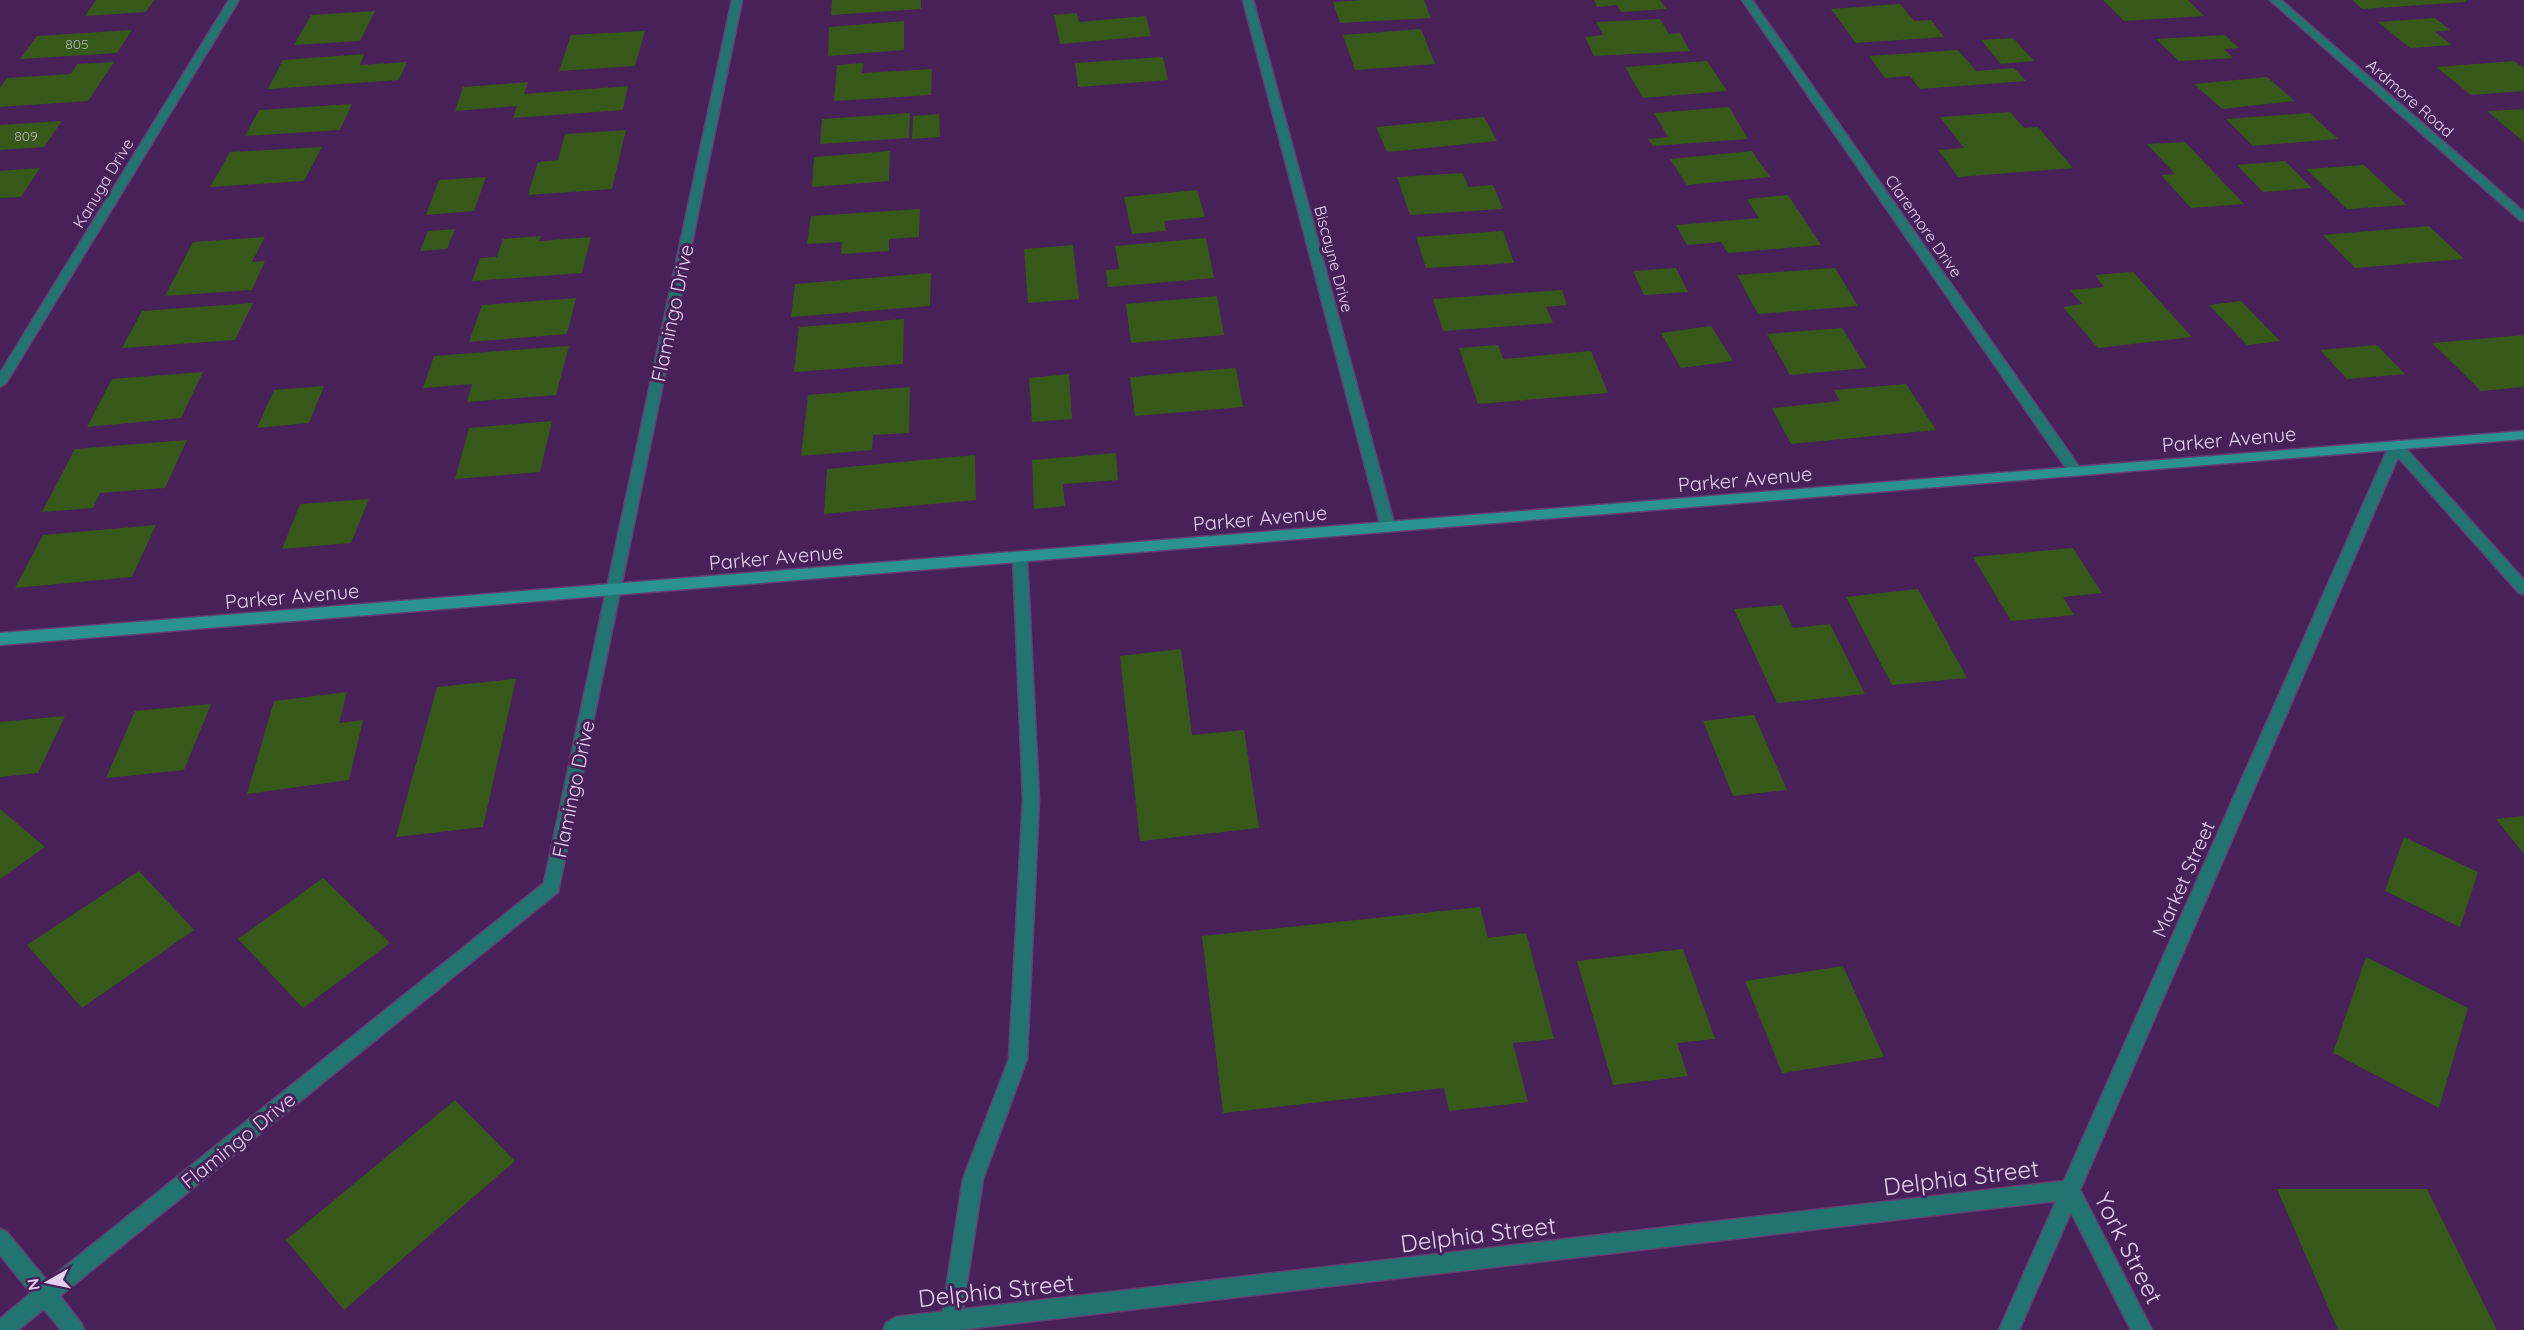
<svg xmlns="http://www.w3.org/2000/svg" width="2524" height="1330" font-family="Quicksand,sans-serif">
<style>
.building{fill:#365919}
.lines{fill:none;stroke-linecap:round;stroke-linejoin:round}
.lane-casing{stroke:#634073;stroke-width:3}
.street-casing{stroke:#634073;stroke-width:3}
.secondary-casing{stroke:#634073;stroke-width:3}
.lane{fill:#227472;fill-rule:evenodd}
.street{fill:#227472;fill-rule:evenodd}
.secondary{fill:#2a9291;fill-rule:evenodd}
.labels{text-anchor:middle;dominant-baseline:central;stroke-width:6;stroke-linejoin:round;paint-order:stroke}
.far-number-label{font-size:14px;fill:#b8b2ba}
.far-street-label{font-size:16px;fill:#e4cff0;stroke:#472158}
.street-label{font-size:20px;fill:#e4cff0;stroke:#472158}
.near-street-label{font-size:24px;fill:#e4cff0;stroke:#472158}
</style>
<rect width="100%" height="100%" fill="#472158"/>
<g class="building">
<path d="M 96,0 L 154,0 L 146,12 L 85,16 Z"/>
<path d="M 832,0 L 921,0 L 921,9 L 831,15 Z"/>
<path d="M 1363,0 L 1424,0 L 1431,18 L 1340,23 L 1333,2 Z"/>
<path d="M 1594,0 L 1660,0 L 1666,9 L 1621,12 L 1617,5 L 1597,7 Z"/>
<path d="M 2103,0 L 2188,0 L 2204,16 L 2124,21 Z"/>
<path d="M 2352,0 L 2466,0 L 2466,2 L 2362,9 Z"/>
<path d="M 1900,4 L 1914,21 L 1931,20 L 1944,37 L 1856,43 L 1831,9 Z"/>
<path d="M 375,11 L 360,41 L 294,45 L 311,15 Z"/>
<path d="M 1077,13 L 1079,22 L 1146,16 L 1151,36 L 1060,44 L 1054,15 Z"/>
<path d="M 2435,18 L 2450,30 L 2435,32 L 2452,45 L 2410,48 L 2378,22 Z"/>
<path d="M 1660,19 L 1669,34 L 1680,33 L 1690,51 L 1594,56 L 1585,37 L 1603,35 L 1596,22 Z"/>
<path d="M 904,21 L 904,50 L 828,56 L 829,27 Z"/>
<path d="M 1421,29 L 1435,64 L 1355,70 L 1343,35 Z"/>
<path d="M 132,30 L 117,53 L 20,59 L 37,36 Z"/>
<path d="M 645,31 L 635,66 L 559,71 L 571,35 Z"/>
<path d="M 2225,35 L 2239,48 L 2224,49 L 2233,58 L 2179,61 L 2156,39 Z"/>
<path d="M 2013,38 L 2034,61 L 2001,64 L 1981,40 Z"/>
<path d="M 1958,50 L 1976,71 L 2014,68 L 2026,81 L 1920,89 L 1910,76 L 1885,78 L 1869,56 Z"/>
<path d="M 364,54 L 360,65 L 407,62 L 399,80 L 268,89 L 283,60 Z"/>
<path d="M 1163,57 L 1168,80 L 1078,87 L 1075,63 Z"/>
<path d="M 1707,61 L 1727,91 L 1643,98 L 1625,67 Z"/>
<path d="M 2514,61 L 2524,68 L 2524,91 L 2471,95 L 2436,67 Z"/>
<path d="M 114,62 L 88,101 L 0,107 L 0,88 L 7,78 L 71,74 L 77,64 Z"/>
<path d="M 863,63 L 862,73 L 932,69 L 931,95 L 834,101 L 837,65 Z"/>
<path d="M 2267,77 L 2295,101 L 2222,109 L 2194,84 Z"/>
<path d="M 528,82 L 524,94 L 628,86 L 623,110 L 513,118 L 517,106 L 455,111 L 463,87 Z"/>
<path d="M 352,104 L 340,130 L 245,136 L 259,110 Z"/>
<path d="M 1729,107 L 1748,139 L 1653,146 L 1648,139 L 1668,137 L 1654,113 Z"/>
<path d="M 2524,109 L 2524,142 L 2487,111 Z"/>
<path d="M 2010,112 L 2024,128 L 2038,127 L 2073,168 L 1958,177 L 1938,150 L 1964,148 L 1940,117 Z"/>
<path d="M 910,113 L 909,138 L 820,144 L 822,119 Z"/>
<path d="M 2310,113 L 2338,139 L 2253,146 L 2226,119 Z"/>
<path d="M 939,114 L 940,137 L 912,139 L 913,116 Z"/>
<path d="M 1484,117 L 1497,141 L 1387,152 L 1376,127 Z"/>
<path d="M 62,121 L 44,147 L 0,150 L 0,125 Z"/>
<path d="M 626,130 L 612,189 L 528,195 L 538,162 L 558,160 L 565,134 Z"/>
<path d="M 2185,142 L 2244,204 L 2191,208 L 2161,175 L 2175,174 L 2147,144 Z"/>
<path d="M 322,147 L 304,181 L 210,187 L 230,152 Z"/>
<path d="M 890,151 L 889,181 L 812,187 L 814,157 Z"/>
<path d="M 1752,151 L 1770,177 L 1687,185 L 1670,159 Z"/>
<path d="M 2285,161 L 2312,188 L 2263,192 L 2237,165 Z"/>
<path d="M 2364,165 L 2407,205 L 2347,209 L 2306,169 Z"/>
<path d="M 40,168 L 21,197 L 0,198 L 0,171 Z"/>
<path d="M 1463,173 L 1468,187 L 1493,185 L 1503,209 L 1410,215 L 1397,177 Z"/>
<path d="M 486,177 L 474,211 L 426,215 L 439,180 Z"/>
<path d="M 1197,190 L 1205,217 L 1164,221 L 1166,231 L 1132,234 L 1124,197 Z"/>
<path d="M 1788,195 L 1821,245 L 1728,253 L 1721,242 L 1687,245 L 1676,225 L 1759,218 L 1747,199 Z"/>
<path d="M 920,209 L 919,237 L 889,239 L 889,251 L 841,254 L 842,242 L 807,244 L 811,216 Z"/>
<path d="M 2429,226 L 2464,259 L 2355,268 L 2323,235 Z"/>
<path d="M 455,229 L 447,249 L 420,251 L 428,231 Z"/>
<path d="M 1503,231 L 1514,263 L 1426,268 L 1416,237 Z"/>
<path d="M 541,236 L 539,241 L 591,237 L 582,273 L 472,281 L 480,258 L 497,257 L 503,239 Z"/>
<path d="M 265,237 L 252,262 L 265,261 L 252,290 L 165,296 L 193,242 Z"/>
<path d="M 1206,238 L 1214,278 L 1108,287 L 1106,270 L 1119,269 L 1115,246 Z"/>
<path d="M 1073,245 L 1079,299 L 1028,303 L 1024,249 Z"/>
<path d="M 1676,268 L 1688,292 L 1644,295 L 1633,271 Z"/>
<path d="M 1835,268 L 1858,306 L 1758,314 L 1737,275 Z"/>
<path d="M 2133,272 L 2192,337 L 2098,348 L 2063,307 L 2082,304 L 2070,290 L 2104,287 L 2095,275 Z"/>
<path d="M 931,273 L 930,306 L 791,317 L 795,284 Z"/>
<path d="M 1562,290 L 1567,305 L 1546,307 L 1553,323 L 1443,331 L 1433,299 Z"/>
<path d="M 1217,296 L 1224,335 L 1131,343 L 1126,304 Z"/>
<path d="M 576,298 L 567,334 L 469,342 L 482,305 Z"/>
<path d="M 2241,301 L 2280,341 L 2247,345 L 2209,305 Z"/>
<path d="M 253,303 L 235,340 L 122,348 L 142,311 Z"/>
<path d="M 904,319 L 903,364 L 794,372 L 799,327 Z"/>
<path d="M 1711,326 L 1733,361 L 1681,368 L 1661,333 Z"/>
<path d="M 1842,328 L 1867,368 L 1790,375 L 1767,334 Z"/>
<path d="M 2524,335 L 2524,387 L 2481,391 L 2432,343 Z"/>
<path d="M 1498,345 L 1503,359 L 1591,351 L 1608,393 L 1478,404 L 1459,348 Z"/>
<path d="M 2377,345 L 2405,374 L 2347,379 L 2320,350 Z"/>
<path d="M 569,346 L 556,395 L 467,402 L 472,384 L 423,388 L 434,356 Z"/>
<path d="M 1236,368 L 1243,407 L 1135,416 L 1130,377 Z"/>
<path d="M 203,372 L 181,418 L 87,427 L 112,379 Z"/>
<path d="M 1069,374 L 1072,419 L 1032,422 L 1029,378 Z"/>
<path d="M 1906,384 L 1936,430 L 1791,444 L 1772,408 L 1840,401 L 1834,390 Z"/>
<path d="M 324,386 L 309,423 L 257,428 L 274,390 Z"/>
<path d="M 910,387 L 909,433 L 873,435 L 872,450 L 801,456 L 808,395 Z"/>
<path d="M 552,421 L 540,472 L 455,479 L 469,428 Z"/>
<path d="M 187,440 L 165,488 L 100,493 L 93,508 L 42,512 L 75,449 Z"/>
<path d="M 1116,453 L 1118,480 L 1063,484 L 1065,506 L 1034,509 L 1032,460 Z"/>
<path d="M 975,455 L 976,500 L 824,514 L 827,469 Z"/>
<path d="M 369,499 L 351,543 L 282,549 L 300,504 Z"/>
<path d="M 156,525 L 132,577 L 15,588 L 43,535 Z"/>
<path d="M 2073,548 L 2102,593 L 2063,597 L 2074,615 L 2011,621 L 1973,557 Z"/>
<path d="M 1918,589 L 1967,678 L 1892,685 L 1846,597 Z"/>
<path d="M 1782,605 L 1793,628 L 1830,624 L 1865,694 L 1777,703 L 1734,609 Z"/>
<path d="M 1181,649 L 1192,735 L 1244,730 L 1259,828 L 1140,841 L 1120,656 Z"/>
<path d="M 516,679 L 483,827 L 396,837 L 437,687 Z"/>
<path d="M 347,692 L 339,723 L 363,720 L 349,780 L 247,794 L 274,701 Z"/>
<path d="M 211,704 L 184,770 L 106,778 L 135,711 Z"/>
<path d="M 1754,715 L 1787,790 L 1733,796 L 1703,721 Z"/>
<path d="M 65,716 L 38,773 L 0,777 L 0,722 Z"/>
<path d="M 0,809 L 45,847 L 0,879 Z"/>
<path d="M 2524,816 L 2524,854 L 2496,819 Z"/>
<path d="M 2404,837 L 2478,872 L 2460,927 L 2385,891 Z"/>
<path d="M 139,871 L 194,930 L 82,1008 L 27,945 Z"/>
<path d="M 323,878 L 390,943 L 303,1008 L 238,939 Z"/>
<path d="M 1480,907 L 1488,938 L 1526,933 L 1554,1039 L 1513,1043 L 1528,1102 L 1449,1111 L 1444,1088 L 1223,1113 L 1202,936 Z"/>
<path d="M 1683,949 L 1715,1039 L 1677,1043 L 1688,1076 L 1613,1085 L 1577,961 Z"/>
<path d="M 2366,957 L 2468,1008 L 2439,1108 L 2333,1053 Z"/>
<path d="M 1843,966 L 1884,1057 L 1782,1073 L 1745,981 Z"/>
<path d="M 455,1100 L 515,1161 L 344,1310 L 286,1240 Z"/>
<path d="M 2277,1189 L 2427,1189 L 2497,1330 L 2338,1330 Z"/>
</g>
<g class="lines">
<g class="lane-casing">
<path id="lane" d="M 1020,552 L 1027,557 L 1039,799 L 1027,1059 L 983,1179 L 961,1322 L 958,1329 L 946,1330 L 941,1322 L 963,1179 L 1009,1059 L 1023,799 L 1013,557 Z"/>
</g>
<g class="street-casing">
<g id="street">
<path d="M 229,0 L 239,0 L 6,383 L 0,387 L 0,373 Z"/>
<path d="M 732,0 L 742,0 L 558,892 L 60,1296 L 81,1323 L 84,1330 L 61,1330 L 44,1309 L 18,1330 L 0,1330 L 0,1319 L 31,1293 L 0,1255 L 0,1229 L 7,1232 L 47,1281 L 544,883 Z"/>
<path d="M 1243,0 L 1253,0 L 1395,527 L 1388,532 L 1381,527 Z"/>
<path d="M 1742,0 L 1752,0 L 2080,468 L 2082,471 L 2080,474 L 2070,474 Z"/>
<path d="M 2270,0 L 2281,0 L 2524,212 L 2524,221 L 2520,220 Z"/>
<path d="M 2396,442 L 2401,443 L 2524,580 L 2524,594 L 2519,593 L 2398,457 L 2080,1190 L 2152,1330 L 2131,1330 L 2071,1212 L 2019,1330 L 1999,1330 L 2056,1201 L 958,1330 L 883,1330 L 886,1323 L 896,1317 L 2064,1181 L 2389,446 Z"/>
</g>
</g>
<g class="secondary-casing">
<path id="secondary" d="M 2524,431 L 2524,439 L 0,645 L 0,633 Z"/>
</g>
<use href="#lane" class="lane"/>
<use href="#street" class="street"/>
<use href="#secondary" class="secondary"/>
</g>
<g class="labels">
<g class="far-number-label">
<text x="77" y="44">805</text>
<text x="26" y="136">809</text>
</g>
<g class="far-street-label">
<text transform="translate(2410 98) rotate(41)">Ardmore Road</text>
<text transform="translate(103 183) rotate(-59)">Kanuga Drive</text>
<text transform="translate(1924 226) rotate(55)">Claremore Drive</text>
<text transform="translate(1334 259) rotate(75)">Biscayne Drive</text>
</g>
<g class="street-label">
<text transform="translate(672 313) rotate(-78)">Flamingo Drive</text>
<text transform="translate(2229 439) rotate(-5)">Parker Avenue</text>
<text transform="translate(1745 479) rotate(-5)">Parker Avenue</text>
<text transform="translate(1260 518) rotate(-5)">Parker Avenue</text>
<text transform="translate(776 557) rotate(-5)">Parker Avenue</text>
<text transform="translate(292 596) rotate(-5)">Parker Avenue</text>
<text transform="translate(573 789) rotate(-78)">Flamingo Drive</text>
<text transform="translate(2183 879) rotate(-66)">Market Street</text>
<text transform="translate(238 1140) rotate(-39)">Flamingo Drive</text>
</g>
<g class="near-street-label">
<text transform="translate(1961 1177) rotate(-7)">Delphia Street</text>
<text transform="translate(1478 1234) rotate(-7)">Delphia Street</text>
<text transform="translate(2129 1248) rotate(63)">York Street</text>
<text transform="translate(996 1290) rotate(-6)">Delphia Street</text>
</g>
</g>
<g transform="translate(48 1282) rotate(261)" stroke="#472158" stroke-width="4.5" paint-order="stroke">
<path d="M0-4.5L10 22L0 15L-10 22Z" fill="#e4cff0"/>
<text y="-9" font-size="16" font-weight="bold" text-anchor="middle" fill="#e4cff0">N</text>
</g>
</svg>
